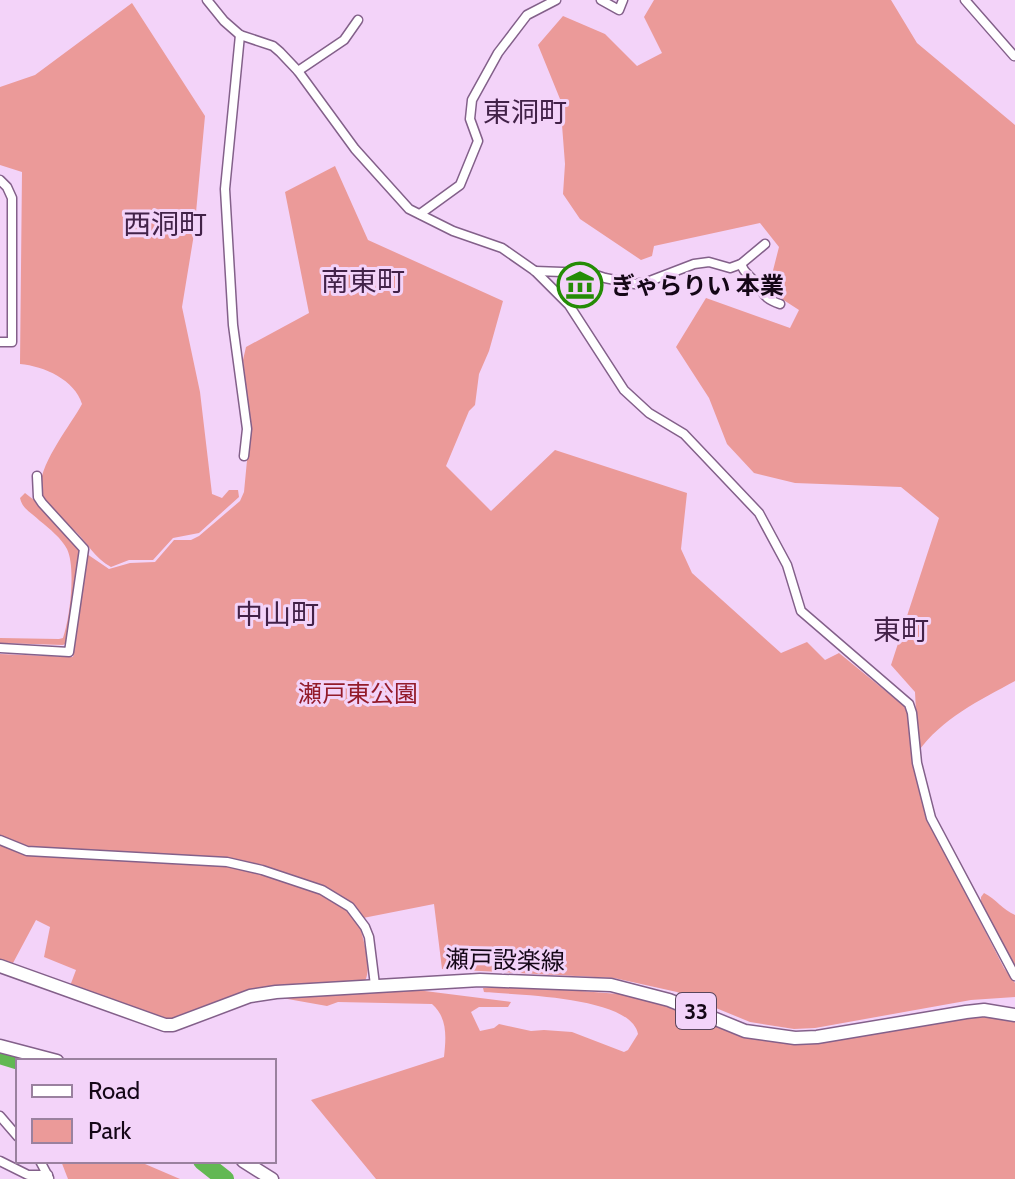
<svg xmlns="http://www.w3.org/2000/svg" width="1015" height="1179" font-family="Cabin,'Noto Sans JP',sans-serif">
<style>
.green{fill:#eb9a99}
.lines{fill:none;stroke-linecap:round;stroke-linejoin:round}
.river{stroke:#62b853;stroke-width:18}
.minor-casing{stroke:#83608a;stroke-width:11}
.primary-casing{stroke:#83608a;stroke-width:15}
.minor{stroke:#fff;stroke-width:8}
.primary{stroke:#fff;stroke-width:12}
.labels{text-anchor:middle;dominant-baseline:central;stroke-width:6;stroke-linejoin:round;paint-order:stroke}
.shield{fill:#f3d3f9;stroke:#58445b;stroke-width:2}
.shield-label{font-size:22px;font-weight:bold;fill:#150717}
.poi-label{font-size:24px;font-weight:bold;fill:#150717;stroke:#f3d3f9;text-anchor:start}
.park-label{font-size:24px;fill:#931b2a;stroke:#f3d3f9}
.street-label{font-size:24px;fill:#150717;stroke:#f3d3f9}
.quarter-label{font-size:28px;fill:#422248;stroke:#f3d3f9}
</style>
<rect width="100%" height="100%" fill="#f3d3f9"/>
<g class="green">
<path d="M 654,0 L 891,0 L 917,43 L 1015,125 L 1015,681 C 980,700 941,719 918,752 L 915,692 L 891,665 L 939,518 L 901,487 L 795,483 L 754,473 L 727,444 L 709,398 L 676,347 L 706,298 L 790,328 L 799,310 L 768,290 L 779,247 L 760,223 L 654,246 L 652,256 L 641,260 L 580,219 L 563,194 L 565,164 L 560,99 L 538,45 L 563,16 L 605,34 L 637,66 L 662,53 L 644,17 Z"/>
<path d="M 132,3 L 205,116 L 194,234 L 182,307 L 200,392 L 212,494 L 222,498 L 229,490 L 238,490 L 239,497 L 199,533 L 173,538 L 153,560 L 129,560 L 111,567 C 95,558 88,544 76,532 C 65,523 48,508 42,494 C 33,471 71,425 82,404 C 75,380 44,366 20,364 L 22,172 L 0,165 L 0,87 L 35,75 Z"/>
<path d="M 335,166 L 368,240 L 503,301 L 489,351 L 479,374 L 475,405 L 469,411 L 446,466 L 491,511 L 555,450 L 687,493 L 681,549 L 692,573 L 781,653 L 807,642 L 825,660 L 839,653 L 904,706 L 908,714 L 914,764 L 925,814 L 1004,968 L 1015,983 L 1015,997 L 971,1000 L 815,1028 L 794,1029 L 750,1022 L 677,992 L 614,978 L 442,969 L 434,904 L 358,919 C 362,937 373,965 365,981 L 259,990 L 170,1020 L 159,1019 L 70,986 L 76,970 L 44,957 L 50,927 L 36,920 L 13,963 L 0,959 L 0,654 L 73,657 L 87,554 L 109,569 L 130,563 L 155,562 L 174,540 L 191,540 L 199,536 L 240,501 L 244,492 L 250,429 L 243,360 L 246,347 L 309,313 L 285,192 Z"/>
<path d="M 25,493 L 39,504 L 77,544 L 80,551 L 69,642 L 63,645 L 0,643 L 0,638 L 59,639 L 63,638 C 70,619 76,567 67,549 C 62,539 49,528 40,521 C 32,513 22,509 20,498 Z"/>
<path d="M 984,893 C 996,899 1003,910 1015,915 L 1015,967 L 981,906 L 981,897 Z"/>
<path d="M 519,986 L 631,995 L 661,1003 L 745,1035 L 793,1044 L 983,1016 L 1015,1022 L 1015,1179 L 376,1179 L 311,1100 L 444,1057 C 446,1038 448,1018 432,1004 L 338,1002 L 327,1006 L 282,998 L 409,989 L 511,1002 L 508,1007 L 479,1007 L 471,1012 L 480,1031 L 494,1028 L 499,1024 L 531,1031 L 544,1030 L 572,1032 L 624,1052 L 628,1050 L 638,1034 C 631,996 516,995 484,992 L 483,988 Z"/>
<path d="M 61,1161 L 138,1161 L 180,1179 L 68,1179 Z"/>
</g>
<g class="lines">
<g class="river">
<path d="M 0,1055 L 19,1061"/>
<path d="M 202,1161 L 225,1179"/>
</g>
<g class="minor-casing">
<g id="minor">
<path d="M 207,0 L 224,21 L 240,35 L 273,46 L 280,52 L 298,71 L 355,149 L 409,209 L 453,231 L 502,248 L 535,271 L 569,305 L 624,390 L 649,413 L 684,434 L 759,513 L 787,565 L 801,611 L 909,704 L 912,713 L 917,763 L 931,818 L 1015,976"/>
<path d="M 601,0 L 619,10 L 623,0"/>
<path d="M 965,0 L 1014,56"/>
<path d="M 240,35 L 225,189 L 233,325 L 247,429 L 244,456"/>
<path d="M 298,71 L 344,40 L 358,20"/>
<path d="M 0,180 L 7,187 L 12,198 L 12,342 L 0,342"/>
<path d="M 420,214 L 460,185 L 478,141 L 470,119 L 472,100 L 498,53 L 527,15 L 556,0"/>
<path d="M 741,264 C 744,273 748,274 754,281 C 765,293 762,298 780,304"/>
<path d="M 535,271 L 590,273 L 605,278 L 635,284 L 647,282 L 694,264 L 709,262 L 730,268 L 741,264 L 765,244"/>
<path d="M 0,648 L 69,652 L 84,549 L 42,503 L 38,497 L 37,476"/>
<path d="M 0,840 L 27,851 L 227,862 L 262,870 L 322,890 L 350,907 L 365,927 L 369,937 L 375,985"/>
<path d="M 0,1116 L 18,1137"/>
<path d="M 0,1161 L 28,1175 L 48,1175"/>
<path d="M 40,1161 L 49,1178"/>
</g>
</g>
<g class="primary-casing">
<g id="primary">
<path d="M 0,966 L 165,1025 L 173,1025 L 250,996 L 276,992 L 480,980 L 611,985 L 669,1000 L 745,1031 L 795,1038 L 817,1037 L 966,1012 L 984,1010 L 1015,1015"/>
<path d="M 0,1046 L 57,1061"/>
<path d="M 243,1161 L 272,1179"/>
</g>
</g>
<use href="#minor" class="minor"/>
<use href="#primary" class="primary"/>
</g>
<defs>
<g id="museum-ring" transform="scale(2.3)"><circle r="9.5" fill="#f3d3f9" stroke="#258c06" stroke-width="1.5"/><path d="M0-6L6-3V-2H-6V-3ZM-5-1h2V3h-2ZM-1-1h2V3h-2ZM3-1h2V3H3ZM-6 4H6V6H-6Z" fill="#258c06"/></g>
</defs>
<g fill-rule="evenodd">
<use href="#museum-ring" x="580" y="285"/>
</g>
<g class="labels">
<rect class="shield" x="676" y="993" width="40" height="36" rx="6"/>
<g class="shield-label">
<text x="696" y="1011">33</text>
</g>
<g class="poi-label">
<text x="611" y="285">ぎゃらりい 本業</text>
</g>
<g class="park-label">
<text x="358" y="693">瀬戸東公園</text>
</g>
<g class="street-label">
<text transform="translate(505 960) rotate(1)">瀬戸設楽線</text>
</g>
<g class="quarter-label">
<text x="525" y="112">東洞町</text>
<text x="165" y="224">西洞町</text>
<text x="363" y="281">南東町</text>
<text x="277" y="614">中山町</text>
<text x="901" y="630">東町</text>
</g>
</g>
<rect x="16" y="1059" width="260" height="104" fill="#f3d3f9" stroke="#9a819f" stroke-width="2"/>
<rect x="32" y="1085" width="40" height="12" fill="#ffffff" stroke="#9a819f" stroke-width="2"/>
<text x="88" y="1099" font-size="24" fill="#150717">Road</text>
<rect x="32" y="1119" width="40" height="24" fill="#eb9a99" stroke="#9a819f" stroke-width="2"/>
<text x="88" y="1139" font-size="24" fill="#150717">Park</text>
</svg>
